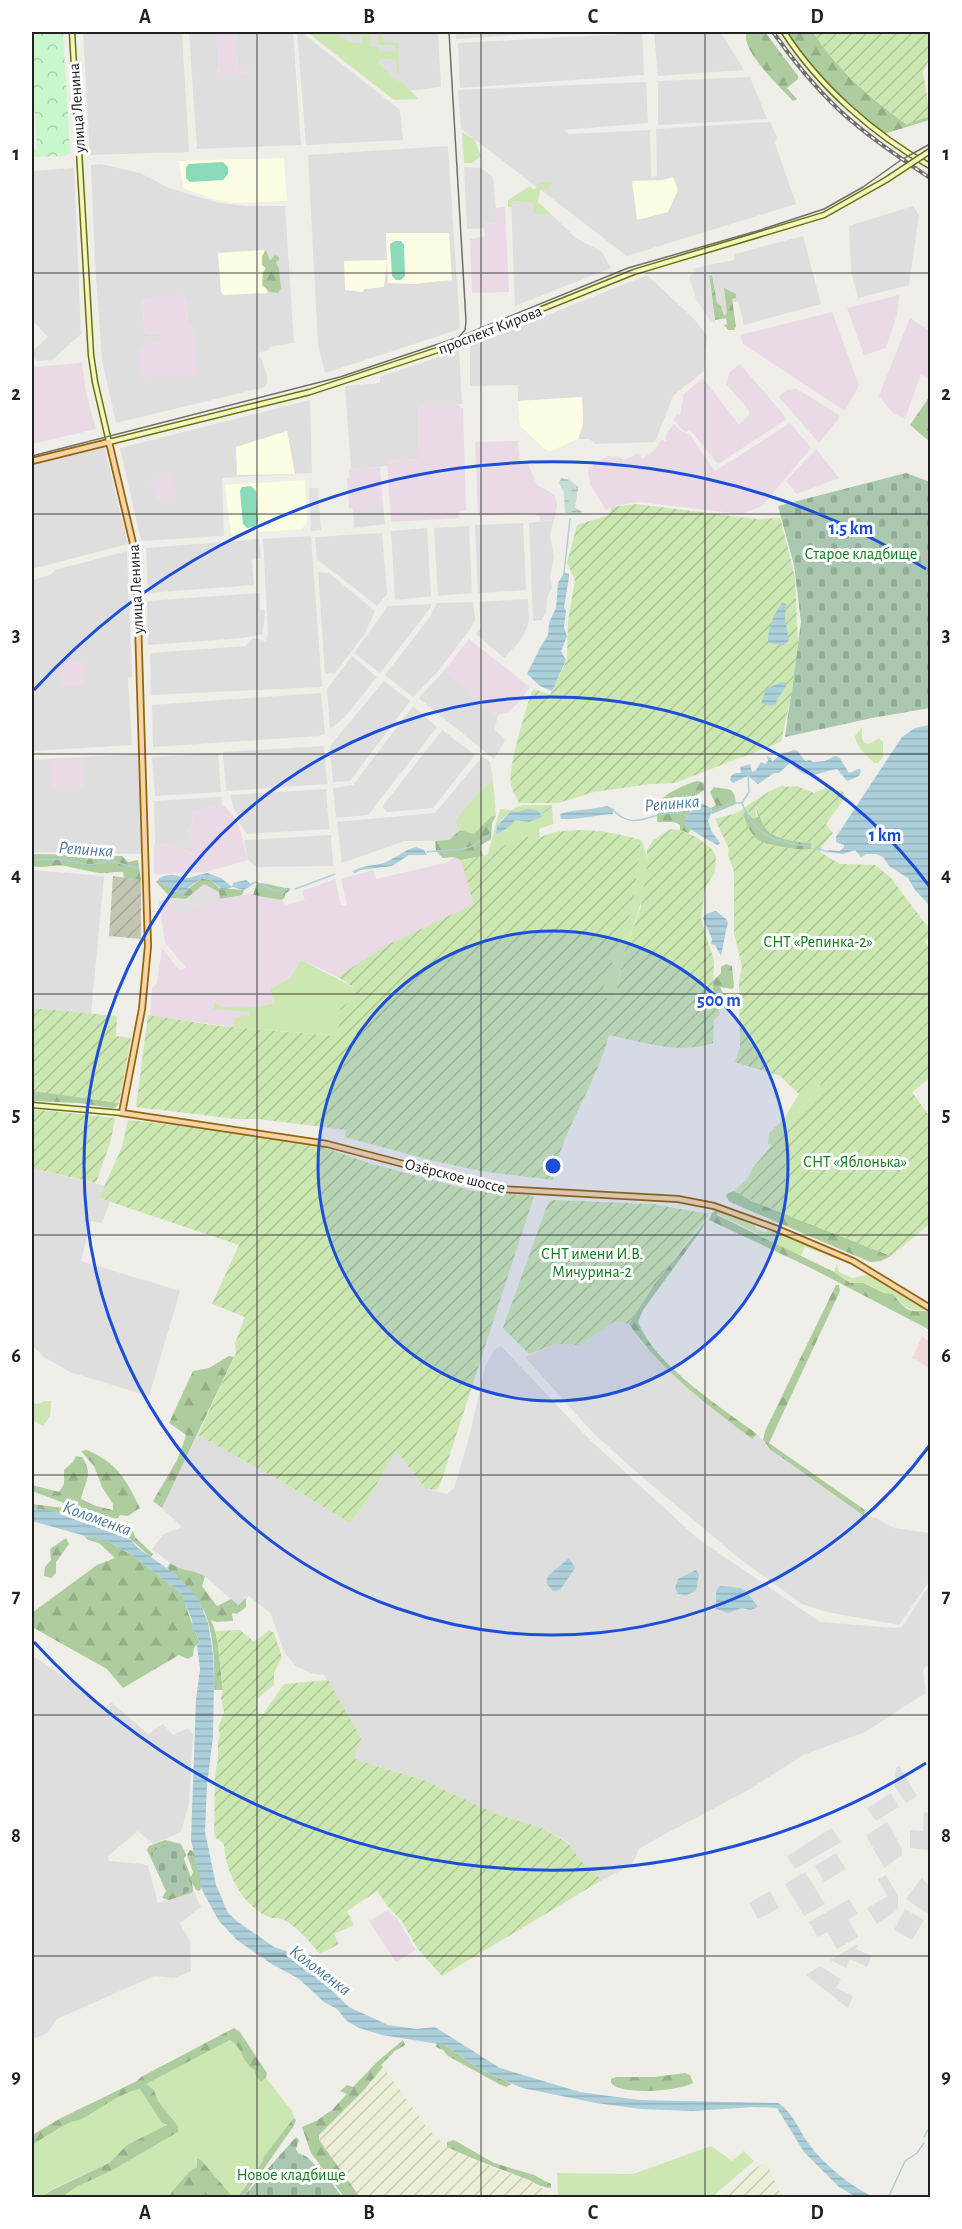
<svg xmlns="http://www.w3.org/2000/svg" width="962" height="2229" font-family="'Alegreya Sans',sans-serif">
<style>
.residential{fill:#dfdede;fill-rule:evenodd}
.commercial{fill:#f0d9d9}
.industrial{fill:#e9dae6}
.education{fill:#fdfde4}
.construction{fill:url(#construction-furrows)}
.farmland{fill:url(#farmland-furrows)}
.grass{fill:#cce7b1;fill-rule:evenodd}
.forest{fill:url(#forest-firs)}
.wetland{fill:url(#wetland-marsh)}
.cemetery{fill:url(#cemetery-stones)}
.park{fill:url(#park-crowns)}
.garden{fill:url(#garden-furrows);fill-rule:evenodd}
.pitch{fill:#8bdabc}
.parking{fill:#e1e1e1}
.water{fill:url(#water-rules)}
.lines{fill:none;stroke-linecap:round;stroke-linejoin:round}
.stream{stroke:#abd0db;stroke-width:1.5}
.secondary-casing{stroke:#68730c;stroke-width:7}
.primary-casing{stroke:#94660a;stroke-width:8}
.secondary{stroke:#f3f6c0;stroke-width:4}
.primary{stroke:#f6d4a7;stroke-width:4.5}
.tram{stroke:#6f6f6f;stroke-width:1.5}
.rail-casing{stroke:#6f6f6f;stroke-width:4}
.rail{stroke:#fff;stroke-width:1.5;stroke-dasharray:4.5;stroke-linecap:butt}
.secondary-bridge-casing{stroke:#68730c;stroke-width:7;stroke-linecap:butt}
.secondary-bridge{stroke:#f3f6c0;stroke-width:4}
.grid{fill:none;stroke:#212121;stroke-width:1.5;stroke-opacity:0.55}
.ring{fill:none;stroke:#1d4ed8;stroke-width:3}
.labels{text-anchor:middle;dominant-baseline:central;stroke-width:6;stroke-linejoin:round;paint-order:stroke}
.street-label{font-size:16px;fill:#212121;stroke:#fff}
.park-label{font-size:16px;fill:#137a1c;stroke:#fff}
.water-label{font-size:18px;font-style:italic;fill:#4f7aa3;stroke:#fff}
.centre{fill:#1d4ed8;stroke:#fff;stroke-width:3}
.ring-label{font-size:18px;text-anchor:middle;font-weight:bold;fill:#1d4ed8;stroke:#fff;stroke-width:6;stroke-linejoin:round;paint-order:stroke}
.neatline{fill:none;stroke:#212121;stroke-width:2}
.grid-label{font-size:20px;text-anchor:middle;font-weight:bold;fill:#212121}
</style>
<defs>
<pattern id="construction-furrows" width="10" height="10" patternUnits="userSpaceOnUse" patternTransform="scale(1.5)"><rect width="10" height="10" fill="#c5c5b4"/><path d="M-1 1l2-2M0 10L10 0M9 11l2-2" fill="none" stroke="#a9a99a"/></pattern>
<pattern id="farmland-furrows" width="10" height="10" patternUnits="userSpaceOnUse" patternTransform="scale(1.5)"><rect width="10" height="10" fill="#eceed5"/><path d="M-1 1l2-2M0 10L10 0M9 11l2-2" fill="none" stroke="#caccb7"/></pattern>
<pattern id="forest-firs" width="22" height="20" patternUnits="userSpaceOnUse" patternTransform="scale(1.5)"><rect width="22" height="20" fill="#adcd9f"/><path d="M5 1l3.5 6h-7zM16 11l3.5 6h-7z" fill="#95b089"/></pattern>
<pattern id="wetland-marsh" width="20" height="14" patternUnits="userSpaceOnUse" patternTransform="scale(1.5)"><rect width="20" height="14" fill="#c6ddd3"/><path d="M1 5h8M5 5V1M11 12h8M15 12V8" fill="none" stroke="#aabdb5"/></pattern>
<pattern id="cemetery-stones" width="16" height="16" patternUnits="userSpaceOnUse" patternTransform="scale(1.5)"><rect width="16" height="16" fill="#aac8af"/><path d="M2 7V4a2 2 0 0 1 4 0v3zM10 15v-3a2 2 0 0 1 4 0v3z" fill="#92ac96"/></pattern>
<pattern id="park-crowns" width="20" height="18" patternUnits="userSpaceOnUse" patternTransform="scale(1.5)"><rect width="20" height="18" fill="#c9f7cc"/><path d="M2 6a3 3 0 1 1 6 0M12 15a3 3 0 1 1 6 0" fill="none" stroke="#acd3af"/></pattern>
<pattern id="garden-furrows" width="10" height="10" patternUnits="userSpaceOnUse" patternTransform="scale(1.5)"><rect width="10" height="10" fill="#cce7b1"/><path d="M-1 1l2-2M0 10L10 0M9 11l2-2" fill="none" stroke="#afc698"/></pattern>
<pattern id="water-rules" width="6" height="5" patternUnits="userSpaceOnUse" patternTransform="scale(1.5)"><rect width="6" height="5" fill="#abd0db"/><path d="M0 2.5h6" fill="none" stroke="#93b2bc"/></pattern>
</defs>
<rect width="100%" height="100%" fill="#f0eee8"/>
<g class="residential">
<path d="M 83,32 L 182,32 L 189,152 L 90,155 Z"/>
<path d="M 189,32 L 217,32 L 219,66 L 217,73 L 238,68 L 236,32 L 293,32 L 301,145 L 197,149 Z"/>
<path d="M 297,32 L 301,32 L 400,110 L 403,140 L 306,145 Z"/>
<path d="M 331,32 L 438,32 L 441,87 L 406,91 Z"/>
<path d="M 455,32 L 563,32 L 456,39 Z"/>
<path d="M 654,32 L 720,32 L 744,70 L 658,76 Z"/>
<path d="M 642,33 L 644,75 L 460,88 L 458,43 Z"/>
<path d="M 750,77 L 767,119 L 658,125 L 658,81 Z"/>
<path d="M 646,82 L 648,123 L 564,130 L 569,134 L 650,130 L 651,177 L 657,176 L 656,129 L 770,122 L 777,137 L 775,143 L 796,204 L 627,256 L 461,129 L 458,90 Z"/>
<path d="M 448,146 L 460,329 L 325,373 L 318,344 L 308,155 Z"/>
<path d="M 101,164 L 140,173 L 169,188 L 219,203 L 247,206 L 285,206 L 294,343 L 272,346 L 268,350 L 258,353 L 262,361 L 267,376 L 267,383 L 265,387 L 116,423 L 102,360 L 95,262 L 91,165 ZM 186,298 L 188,323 L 192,323 L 162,345 L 161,333 L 145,334 L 142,299 Z"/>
<path d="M 464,167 L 481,168 L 493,177 L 497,224 L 484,222 L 485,228 L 467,229 Z"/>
<path d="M 74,168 L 81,334 L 52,360 L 36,361 L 32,351 L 48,337 L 32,320 L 32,171 Z"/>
<path d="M 511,201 L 534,203 L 534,214 L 552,215 L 576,238 L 602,252 L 611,268 L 515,306 Z"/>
<path d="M 913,206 L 919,215 L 909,285 L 858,298 L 851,271 L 849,226 Z"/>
<path d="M 803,236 L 821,304 L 744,325 L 738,301 L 731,303 L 732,317 L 715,320 L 708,265 L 734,260 L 735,254 Z"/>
<path d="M 647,275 L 695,320 L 707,336 L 704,371 L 673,396 L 655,442 L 596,444 L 589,439 L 578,439 L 583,424 L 582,397 L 518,401 L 518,385 L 470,386 L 470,346 Z"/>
<path d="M 459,350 L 462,404 L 418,406 L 419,459 L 388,461 L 388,466 L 351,469 L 345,386 L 380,383 L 380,377 Z"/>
<path d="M 310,400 L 312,473 L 222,478 L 224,536 L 141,541 L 120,448 Z"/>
<path d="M 104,447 L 128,544 L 32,569 L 32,465 Z"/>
<path d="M 383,506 L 385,524 L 354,528 L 353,511 L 355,509 Z"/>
<path d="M 554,520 L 550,535 L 554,557 L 550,577 L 552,587 L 547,598 L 546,612 L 542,620 L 533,621 L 529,523 Z"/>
<path d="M 523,523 L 526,590 L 478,593 L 475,525 Z"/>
<path d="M 469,526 L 472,593 L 438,596 L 434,528 Z"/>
<path d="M 427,528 L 431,596 L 395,600 L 391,531 Z"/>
<path d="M 382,533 L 387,594 L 377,606 L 317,559 L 315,537 Z"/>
<path d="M 311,536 L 322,687 L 151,695 L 150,653 L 246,646 L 253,638 L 265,641 L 268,634 L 263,539 Z"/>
<path d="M 259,539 L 261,558 L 252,560 L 254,585 L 148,593 L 146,548 Z"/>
<path d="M 127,551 L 132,677 L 128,678 L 132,745 L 32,751 L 32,580 L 50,575 L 55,570 Z"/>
<path d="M 318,572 L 329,573 L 375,611 L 364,635 L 335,673 L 325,674 Z"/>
<path d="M 260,593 L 260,610 L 265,610 L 263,634 L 243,638 L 148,645 L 147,601 Z"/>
<path d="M 528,599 L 529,620 L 527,628 L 519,642 L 504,658 L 476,634 L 481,627 L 479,602 Z"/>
<path d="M 473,602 L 475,620 L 471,628 L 439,670 L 413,697 L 385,675 L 430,617 L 437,603 Z"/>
<path d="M 431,604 L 431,607 L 380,673 L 354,653 L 388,606 Z"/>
<path d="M 352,656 L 377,677 L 344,718 L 330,729 L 327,689 Z"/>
<path d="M 444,671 L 469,688 L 467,692 L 497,717 L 495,730 L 505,740 L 494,759 L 419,698 Z"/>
<path d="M 384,681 L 410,701 L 350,781 L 333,782 L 330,746 Z"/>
<path d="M 321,693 L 325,734 L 318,736 L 153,747 L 152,705 Z"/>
<path d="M 413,706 L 437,727 L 368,815 L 336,818 L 333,788 L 353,785 Z"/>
<path d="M 442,730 L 475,755 L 433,808 L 387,812 L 382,807 Z"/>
<path d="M 324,746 L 327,784 L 226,791 L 223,752 Z"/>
<path d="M 218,753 L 221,792 L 155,796 L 152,757 Z"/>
<path d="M 136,754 L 138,756 L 141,775 L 144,854 L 32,852 L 32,760 Z"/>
<path d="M 483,756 L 490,762 L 493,780 L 478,793 L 456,821 L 460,830 L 449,841 L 404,841 L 342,863 L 337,822 L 435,813 Z"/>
<path d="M 326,789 L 329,829 L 247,834 L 239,822 L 241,820 L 233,807 L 231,795 Z"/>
<path d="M 221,797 L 222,804 L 193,812 L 192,824 L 188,829 L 195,855 L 172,845 L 155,844 L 154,801 Z"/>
<path d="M 331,835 L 333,866 L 257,867 L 248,860 L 244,840 Z"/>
<path d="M 32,870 L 104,876 L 91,1014 L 32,1008 Z"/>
<path d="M 32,1168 L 105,1186 L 99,1198 L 110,1202 L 102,1223 L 91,1221 L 81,1261 L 180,1291 L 149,1396 L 70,1372 L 44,1357 L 32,1345 Z"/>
<path d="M 615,1320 L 629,1324 L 641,1342 L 662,1364 L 707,1403 L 752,1439 L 757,1434 L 771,1450 L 841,1500 L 864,1516 L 876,1518 L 894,1528 L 930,1533 L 930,1580 L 899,1625 L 827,1612 L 802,1604 L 740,1559 L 641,1476 L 593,1433 L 525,1357 L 557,1344 L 580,1345 Z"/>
<path d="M 501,1346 L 589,1439 L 697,1538 L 820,1622 L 896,1628 L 902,1627 L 930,1584 L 930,1669 L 926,1666 L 923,1671 L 926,1693 L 865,1732 L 803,1755 L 750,1789 L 656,1839 L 639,1849 L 632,1865 L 602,1880 L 580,1860 L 569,1843 L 540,1827 L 499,1815 L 423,1780 L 353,1759 L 361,1737 L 324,1675 L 314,1674 L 295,1666 L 284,1652 L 271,1614 L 249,1596 L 237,1605 L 205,1576 L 174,1566 L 152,1549 L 164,1534 L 182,1527 L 162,1508 L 171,1486 L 198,1435 L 279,1480 L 350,1523 L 368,1499 L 396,1451 L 426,1489 L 447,1494 L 454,1488 L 469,1438 L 485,1367 L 494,1350 Z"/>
<path d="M 32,1655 L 106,1707 L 111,1702 L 148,1734 L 163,1724 L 173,1735 L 188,1728 L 193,1734 L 189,1804 L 181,1832 L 153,1844 L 138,1831 L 108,1856 L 109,1861 L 143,1864 L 148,1866 L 158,1903 L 193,1890 L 201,1907 L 180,1923 L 190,1942 L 191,1971 L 174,1978 L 154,1976 L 57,2019 L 47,2033 L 36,2038 L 32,2037 Z"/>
<path d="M 899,1766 L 917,1796 L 906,1803 L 894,1785 L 896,1768 Z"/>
<path d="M 891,1793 L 899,1807 L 876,1821 L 867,1808 Z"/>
<path d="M 924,1812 L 930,1813 L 930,1850 L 910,1848 L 910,1830 L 923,1831 Z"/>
<path d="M 887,1822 L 902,1849 L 902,1855 L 884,1868 L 866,1835 Z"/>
<path d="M 832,1828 L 841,1842 L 795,1869 L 787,1856 Z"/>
<path d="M 836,1853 L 846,1869 L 824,1882 L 815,1866 Z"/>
<path d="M 805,1872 L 825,1904 L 804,1916 L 785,1884 Z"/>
<path d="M 886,1875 L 898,1896 L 898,1906 L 897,1910 L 877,1924 L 867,1908 L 888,1896 L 878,1879 Z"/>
<path d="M 922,1877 L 930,1888 L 930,1911 L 928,1914 L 906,1899 Z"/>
<path d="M 770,1891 L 779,1908 L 758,1919 L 749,1903 Z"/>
<path d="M 849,1899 L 858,1914 L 848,1920 L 858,1937 L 837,1949 L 827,1932 L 818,1937 L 809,1922 Z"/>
<path d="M 905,1909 L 924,1920 L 912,1940 L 894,1930 Z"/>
<path d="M 858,1944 L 856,1949 L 872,1956 L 867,1967 L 850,1959 L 846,1968 L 830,1960 Z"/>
<path d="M 820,1966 L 841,1979 L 836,1988 L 853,1996 L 848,2008 L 806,1975 Z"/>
</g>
<path class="commercial" d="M 922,1337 L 930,1341 L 930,1368 L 912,1358 Z"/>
<g class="industrial">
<path d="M 217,32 L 236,32 L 238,68 L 249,68 L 250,74 L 217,76 L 219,66 Z"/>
<path d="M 505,207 L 509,292 L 472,293 L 470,239 L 485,236 L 484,222 L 497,224 L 495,208 Z"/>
<path d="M 184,295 L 186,298 L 188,323 L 192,323 L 198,376 L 152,376 L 151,378 L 145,379 L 144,375 L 138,375 L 138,349 L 146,343 L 161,342 L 160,333 L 145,334 L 142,298 Z"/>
<path d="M 899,295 L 897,314 L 886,348 L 864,355 L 847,308 Z"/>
<path d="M 832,312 L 859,385 L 845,411 L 743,344 L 740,335 Z"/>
<path d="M 910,318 L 930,331 L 930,381 L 921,374 L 905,419 L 894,414 L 879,396 Z"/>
<path d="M 82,363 L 86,393 L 96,429 L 32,444 L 32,367 Z"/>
<path d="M 740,364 L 784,415 L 785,420 L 718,464 L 690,430 L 686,432 L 681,429 L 674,420 L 676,414 L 680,414 L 684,394 L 703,378 L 739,425 L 749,415 L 749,410 L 726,384 L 730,372 Z"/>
<path d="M 797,389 L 839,415 L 839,418 L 819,443 L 779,397 L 787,390 Z"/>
<path d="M 449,403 L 460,405 L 460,408 L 463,408 L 466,510 L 459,512 L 458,518 L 391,522 L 387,461 L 419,459 L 418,406 Z"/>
<path d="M 790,423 L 811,448 L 762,506 L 741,514 L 639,502 L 614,506 L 606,510 L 590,484 L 588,468 L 608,456 L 619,457 L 624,460 L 639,453 L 642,459 L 656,449 L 661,440 L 666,441 L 666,434 L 674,424 L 681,431 L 690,435 L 715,471 Z"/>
<path d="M 518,441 L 520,464 L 528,464 L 537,485 L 555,495 L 557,505 L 554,520 L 540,521 L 540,516 L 537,516 L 536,513 L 479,516 L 478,513 L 475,442 Z"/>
<path d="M 816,449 L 839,478 L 797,494 L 786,481 Z"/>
<path d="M 380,467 L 383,506 L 353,511 L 352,508 L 349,508 L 347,478 L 350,478 L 349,469 Z"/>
<path d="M 171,473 L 177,498 L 156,502 L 151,481 Z"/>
<path d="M 469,639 L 530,687 L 521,700 L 507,713 L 499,714 L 497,717 L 467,692 L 469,688 L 444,671 Z"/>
<path d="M 84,662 L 84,685 L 61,687 L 59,669 L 61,668 L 61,663 Z"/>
<path d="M 82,759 L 84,787 L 51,789 L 49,760 Z"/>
<path d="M 222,804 L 231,813 L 239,826 L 248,860 L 206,872 L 154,874 L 154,844 L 172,845 L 194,855 L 188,828 L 192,824 L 193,812 Z"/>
<path d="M 454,857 L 461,860 L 475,904 L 385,946 L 338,977 L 301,960 L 290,978 L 270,989 L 274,1003 L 237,1009 L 249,1012 L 249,1015 L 236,1021 L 233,1027 L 150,1016 L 152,988 L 157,984 L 162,948 L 180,971 L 186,967 L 165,943 L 159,901 L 171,898 L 172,905 L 189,900 L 186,899 L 204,884 L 219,892 L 220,899 L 248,894 L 282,900 L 286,905 L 305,900 L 302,891 L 335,879 L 341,905 L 347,906 L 341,879 L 373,870 L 376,879 L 449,862 Z"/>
<path d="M 388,1910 L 397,1918 L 416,1950 L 396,1962 L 369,1921 Z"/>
</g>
<g class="education">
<path d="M 284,158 L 287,201 L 232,203 L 213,199 L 183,188 L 179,161 Z"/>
<path d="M 673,177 L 678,190 L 668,212 L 637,220 L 632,181 L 663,180 Z"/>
<path d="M 386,233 L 449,233 L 452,280 L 414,284 L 388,283 L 387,261 L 384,287 L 364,289 L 363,292 L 345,290 L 344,261 L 387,260 Z"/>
<path d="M 264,250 L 267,293 L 223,295 L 221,291 L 218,253 Z"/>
<path d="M 582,397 L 583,424 L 578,439 L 564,445 L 552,451 L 546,450 L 520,426 L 518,401 Z"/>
<path d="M 287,431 L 295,474 L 237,475 L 236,447 Z"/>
<path d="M 305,480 L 307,522 L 302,529 L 231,534 L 225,485 Z"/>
</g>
<path class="construction" d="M 113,876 L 141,880 L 141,939 L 109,936 Z"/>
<g class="farmland">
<path d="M 383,2067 L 428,2129 L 447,2147 L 489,2166 L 527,2179 L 550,2193 L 544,2198 L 360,2197 L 319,2140 L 319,2135 L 363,2091 Z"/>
<path d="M 766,2162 L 782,2197 L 720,2198 L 748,2173 Z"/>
</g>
<g class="grass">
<path d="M 307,32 L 333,32 L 351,43 L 362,43 L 361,36 L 353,36 L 345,32 L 370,32 L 371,47 L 378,47 L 380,52 L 396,51 L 395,45 L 378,45 L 377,32 L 382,32 L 383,42 L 398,43 L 399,75 L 397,74 L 396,63 L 392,59 L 381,59 L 378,63 L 388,72 L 391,78 L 401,82 L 419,99 L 394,100 Z"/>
<path d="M 462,132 L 474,139 L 481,156 L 472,163 L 464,163 Z"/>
<path d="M 549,182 L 552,183 L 547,190 L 543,187 L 540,190 L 538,202 L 552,215 L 534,214 L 534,203 L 512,201 L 511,207 L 508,207 L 508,200 L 530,186 L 534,190 L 540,183 Z"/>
<path d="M 862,727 L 862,739 L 865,743 L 869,744 L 879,738 L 883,742 L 883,757 L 878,763 L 874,763 C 866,755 857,748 855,736 Z"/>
<path d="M 493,780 L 496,816 L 492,816 L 474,834 L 460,830 L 455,821 L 478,793 Z"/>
<path d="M 522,805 L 552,805 L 553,824 L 539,829 L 540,837 L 533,842 L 526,835 L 488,854 L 500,809 L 511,810 ZM 526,809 L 540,812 L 541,817 L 529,822 L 515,820 L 512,825 L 506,828 L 500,821 L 511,811 L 518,812 Z"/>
<path d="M 641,840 C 659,871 633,921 625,953 C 620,970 617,987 614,1004 L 600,994 L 633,906 Z"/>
<path d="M 301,960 L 355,988 L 356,1001 L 347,1005 L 339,1036 L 233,1027 L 235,1018 L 249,1015 L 249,1012 L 214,1009 L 214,1000 L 217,1005 C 237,1010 253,1007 274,1003 L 270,989 L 290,978 Z"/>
<path d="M 846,1039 L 822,1084 L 772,1145 L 768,1144 L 769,1133 L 783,1120 L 799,1094 L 808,1088 L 813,1078 Z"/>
<path d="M 716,1210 L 753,1223 L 756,1229 L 764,1232 L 771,1230 L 831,1254 L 835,1258 L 805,1247 L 800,1257 L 747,1228 L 717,1214 L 718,1212 Z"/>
<path d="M 837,1264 L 839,1272 L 852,1278 L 871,1274 L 927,1310 C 910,1312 904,1307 893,1294 L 884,1293 L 865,1283 L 850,1283 L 834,1272 Z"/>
<path d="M 45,1401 L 51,1401 L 50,1416 L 43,1426 L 32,1420 L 32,1403 L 38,1404 Z"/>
<path d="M 230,2040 C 239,2044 243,2054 246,2063 L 254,2068 L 256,2076 L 261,2082 L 266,2078 L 292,2111 L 294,2118 L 264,2156 L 263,2161 L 244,2187 L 241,2195 L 233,2197 L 201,2160 L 197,2159 L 197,2167 L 190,2171 L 167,2197 L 62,2198 L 78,2186 L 111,2171 L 178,2132 L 178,2126 L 158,2101 L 154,2090 L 145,2084 Z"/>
<path d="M 141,2089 L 166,2127 L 127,2145 L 109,2163 L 52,2189 L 41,2197 L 32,2197 L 32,2145 C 44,2138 56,2129 69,2123 C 73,2121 78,2121 82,2119 C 100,2109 120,2093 141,2089 Z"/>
<path d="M 711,2146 L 732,2161 L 744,2151 L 754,2161 L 712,2197 L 558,2197 L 557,2173 L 633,2174 Z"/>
</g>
<g class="forest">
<path d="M 747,32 L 765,32 L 798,76 L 798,79 L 787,88 L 797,99 L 793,101 C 781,87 739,50 747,32 Z"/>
<path d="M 787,32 L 813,32 C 837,69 870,98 906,124 L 930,116 L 929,120 L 884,134 C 847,103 814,71 787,32 Z"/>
<path d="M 266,250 L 270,261 L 275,255 L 279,257 L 279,260 L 276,262 L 279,269 L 281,288 L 278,293 L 270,292 L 262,285 L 263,272 L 266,268 L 262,265 L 262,256 Z"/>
<path d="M 712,275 L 717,303 L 721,306 L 724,316 L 727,313 L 724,288 L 736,294 L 736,298 L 732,299 L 736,326 L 734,330 L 728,330 L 724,325 L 727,324 L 726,318 L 715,320 L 709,276 Z"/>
<path d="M 930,396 L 930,442 L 910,425 Z"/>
<path d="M 698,781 L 704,783 L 704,790 C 696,795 693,798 694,808 C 689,813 684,816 685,824 L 692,829 L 688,833 L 680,830 L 680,825 C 673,820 665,823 657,822 C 658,801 660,797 679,788 C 686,785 691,782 698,781 Z"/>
<path d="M 714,787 C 728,790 735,786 736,804 L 712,814 L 711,808 L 716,805 L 710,792 Z"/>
<path d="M 756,806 C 759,813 761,822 766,828 C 775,839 798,842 811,843 L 811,849 C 804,852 765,845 758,840 C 751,835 746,823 743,815 L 746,809 L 749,815 L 758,817 Z"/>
<path d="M 492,816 L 496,816 L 492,823 L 491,839 L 480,846 L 483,856 L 461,860 L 454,857 L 443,858 L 436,851 L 435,841 L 449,840 L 460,830 L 474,834 Z"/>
<path d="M 32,854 L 122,856 L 128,862 L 138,860 L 141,880 L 124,878 L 123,872 C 115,871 107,874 99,873 C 87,871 76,868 65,866 C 54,864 43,869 32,866 Z"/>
<path d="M 202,878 L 212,881 L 219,888 L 244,890 L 242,895 L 220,899 L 219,892 L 204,884 L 186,899 L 171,898 L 156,882 L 158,880 L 175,892 L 188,889 Z"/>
<path d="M 257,883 C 267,882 278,888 290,888 L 290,890 L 285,894 L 285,897 L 282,900 L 253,895 Z"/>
<path d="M 726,964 L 732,966 L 734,987 L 732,989 L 720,987 L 723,993 L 716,996 L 700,981 L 713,981 L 721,973 L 721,967 Z"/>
<path d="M 32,1091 L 39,1091 L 119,1103 L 115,1108 L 111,1108 L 79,1103 L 32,1101 Z"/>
<path d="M 734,1191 L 752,1201 L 891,1256 L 881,1261 L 870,1262 L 739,1206 L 729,1201 L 726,1196 L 728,1193 Z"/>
<path d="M 716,1210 L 718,1212 L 717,1215 L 834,1272 L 850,1283 L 864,1283 L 884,1293 L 893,1294 C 899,1301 904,1310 914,1311 C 920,1312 925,1310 930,1312 L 930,1330 L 809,1267 L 709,1220 L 712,1213 Z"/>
<path d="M 705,1222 L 702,1229 L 643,1310 L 638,1322 C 655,1365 719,1406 757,1434 L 752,1439 C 708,1405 661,1371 629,1324 L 655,1283 Z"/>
<path d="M 836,1285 L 839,1285 L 840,1291 L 769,1443 L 865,1510 L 864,1516 L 771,1450 L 763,1440 L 765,1431 Z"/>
<path d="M 229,1356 L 234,1357 L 162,1508 L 153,1501 L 177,1460 L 186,1436 L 185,1434 L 169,1423 L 193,1371 L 209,1368 Z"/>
<path d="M 87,1450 C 117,1463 126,1479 140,1508 L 128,1516 L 120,1515 L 118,1518 L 109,1520 L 32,1491 L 32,1485 L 59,1492 L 64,1484 L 64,1470 L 73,1462 L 76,1456 L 82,1457 C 94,1475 85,1481 81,1499 L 96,1506 L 113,1510 L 113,1504 L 102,1487 L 94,1466 L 81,1451 Z"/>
<path d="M 32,1504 L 64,1508 L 107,1524 L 118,1525 L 133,1530 L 135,1537 L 153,1554 L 151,1557 C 144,1552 137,1544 130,1539 C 111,1526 55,1511 32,1508 Z"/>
<path d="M 84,1536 L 109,1541 L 119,1549 L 130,1553 L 183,1595 C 183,1602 196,1632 199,1642 L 194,1648 L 193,1656 L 188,1659 L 179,1655 L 123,1688 L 107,1669 L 32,1627 L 33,1612 L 97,1565 L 115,1558 L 99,1543 L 88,1540 Z"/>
<path d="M 66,1538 L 69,1544 L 56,1562 L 56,1573 L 51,1578 L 44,1576 L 45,1567 L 51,1560 L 50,1549 Z"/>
<path d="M 170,1563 C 181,1571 193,1570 205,1576 L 202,1586 L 217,1606 L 231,1599 L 238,1605 L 246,1598 L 246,1607 L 237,1614 L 232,1613 L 233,1621 L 216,1622 L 211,1620 C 221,1642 219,1666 223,1690 L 214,1690 C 215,1668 214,1631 204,1611 C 196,1595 181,1579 167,1568 Z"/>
<path d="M 165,1840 L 181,1844 L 186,1855 L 184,1859 L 191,1877 L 193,1872 L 187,1855 L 190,1850 L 194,1851 L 202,1887 L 199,1891 L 196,1890 L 192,1882 L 193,1891 L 191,1893 L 169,1900 L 162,1898 L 166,1891 L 147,1850 L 149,1846 Z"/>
<path d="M 234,2028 L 240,2032 L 267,2073 L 266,2078 L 261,2082 L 256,2076 L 254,2069 C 242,2064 243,2047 230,2040 L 146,2084 L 154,2090 L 158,2101 L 178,2126 L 178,2132 L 111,2171 L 78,2186 L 62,2197 L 41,2197 L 52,2190 L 109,2163 L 127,2145 L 167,2125 L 162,2123 L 140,2089 C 120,2093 100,2109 82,2119 C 78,2121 73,2121 69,2123 C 56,2129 44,2138 32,2145 L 32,2135 L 61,2118 L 137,2081 L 141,2077 Z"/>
<path d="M 403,2040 L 405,2045 L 395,2051 L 381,2065 L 383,2067 L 363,2091 L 319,2135 L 319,2140 L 360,2197 L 344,2197 L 311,2153 L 302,2127 L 316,2121 L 332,2110 L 347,2094 L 340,2091 L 347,2085 L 353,2087 L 378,2061 Z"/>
<path d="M 437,2043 L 445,2045 L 481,2070 L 512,2084 L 506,2087 L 499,2084 L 448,2056 L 443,2050 L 436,2047 Z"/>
<path d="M 685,2073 L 690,2075 L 693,2083 C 678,2091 622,2096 611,2083 L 611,2079 L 616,2077 L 654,2077 Z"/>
<path d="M 294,2118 L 296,2120 L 293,2127 L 256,2180 C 249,2185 248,2197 238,2197 L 263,2161 L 264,2156 Z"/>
<path d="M 454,2140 L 494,2163 L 534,2175 L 551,2184 L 551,2188 C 541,2188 533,2181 524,2178 C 498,2168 472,2159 447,2147 L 447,2142 Z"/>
<path d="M 197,2158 L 201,2160 L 233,2197 L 167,2197 L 190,2171 L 197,2167 Z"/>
</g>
<path class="wetland" d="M 561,478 L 570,480 L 578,487 L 575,508 L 581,511 L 582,514 L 565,513 L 564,493 L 559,483 Z"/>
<g class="cemetery">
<path d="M 906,473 L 930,482 L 930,708 L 872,718 L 785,737 L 801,622 L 794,565 L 778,506 Z"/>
<path d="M 171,1842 L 178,1844 L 192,1889 L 182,1895 L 166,1891 L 151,1852 Z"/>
<path d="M 296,2137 L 299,2140 L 296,2149 L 298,2153 L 307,2157 L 315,2165 L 318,2164 L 342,2197 L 243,2197 Z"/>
</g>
<path class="park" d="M 32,32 L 63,32 L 70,152 L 66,156 L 32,157 L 32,149 L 37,149 L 35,113 L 32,113 Z"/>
<g class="garden">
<path d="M 813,32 L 930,32 L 930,58 L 923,72 L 930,116 L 906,124 C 871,98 837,69 813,32 Z"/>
<path d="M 635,504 L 756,519 L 780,518 L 795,577 L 798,643 L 792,692 L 781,742 L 675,783 L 650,784 L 594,792 L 558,803 L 519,803 C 517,797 512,791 511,785 C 507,770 526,709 532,691 L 534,689 L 550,695 L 567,660 L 568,621 L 575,580 L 567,563 L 577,525 L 609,515 L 612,507 Z"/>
<path d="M 783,785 L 784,787 L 797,786 L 814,793 L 826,788 L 843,792 L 845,796 L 844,799 L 826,824 L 833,833 L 822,846 L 820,852 L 840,864 L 875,865 L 891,878 L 930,930 L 930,938 L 925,941 L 930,950 L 930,1078 L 912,1092 L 930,1117 L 930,1224 L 891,1256 L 752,1201 L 734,1191 L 748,1178 L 753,1168 L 821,1085 L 813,1079 L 808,1088 L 799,1094 L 780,1076 L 735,1062 L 740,1047 L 739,982 L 742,967 L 734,932 L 734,872 L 728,855 L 729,849 L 715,819 L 736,813 L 768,792 ZM 755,807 L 757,807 C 759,814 761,823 766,829 C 775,840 798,842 811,843 L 811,849 C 804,852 765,845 758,840 C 751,835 746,823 743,815 L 746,809 L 752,818 L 757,819 Z"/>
<path d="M 671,829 L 680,830 L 696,837 L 711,848 L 716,856 L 715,872 L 705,888 L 701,919 L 714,961 L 713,996 L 716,998 L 720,1014 L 714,1020 L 713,1043 C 679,1055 643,1042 609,1035 C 596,1085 562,1129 553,1180 L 480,1171 L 434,1161 L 345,1137 L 346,1130 L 259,1119 L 236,1119 L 136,1107 L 148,1015 L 219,1026 L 338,1036 L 340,1006 L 356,1001 L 355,988 L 338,977 L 385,946 L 474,904 L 461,860 L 483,856 L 526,835 L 533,842 C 557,822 613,831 641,840 L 633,906 L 601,994 L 614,1003 L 625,951 L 641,906 L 647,864 L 647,850 L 653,840 Z"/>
<path d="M 32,1008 L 117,1016 L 116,1036 L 131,1038 L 119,1103 L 32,1091 Z"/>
<path d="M 32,1109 L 115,1118 L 111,1140 L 96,1183 L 32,1168 Z"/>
<path d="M 128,1120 L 222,1130 L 319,1146 L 372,1164 L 474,1191 L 534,1196 L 439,1488 L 435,1490 L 426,1489 L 396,1451 L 368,1499 L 350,1523 L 279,1480 L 198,1435 L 236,1353 L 235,1343 L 245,1317 L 212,1304 L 239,1245 L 99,1198 L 122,1147 Z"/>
<path d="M 552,1200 L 652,1204 L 709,1214 L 655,1283 L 629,1324 L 615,1321 L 580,1345 L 557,1344 L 529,1354 L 503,1328 L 548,1203 Z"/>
<path d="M 240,1630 L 254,1642 L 269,1630 L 274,1633 L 282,1657 L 274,1673 L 274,1685 L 258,1698 L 257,1712 L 263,1714 L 284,1684 L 328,1680 L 361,1738 L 354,1759 L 423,1780 L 499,1815 L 540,1827 L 569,1844 L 580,1860 L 602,1880 L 442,1976 L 417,1948 L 401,1920 L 389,1908 L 377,1891 L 347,1911 L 354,1925 L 334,1934 L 339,1944 L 320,1954 C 310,1942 297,1926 282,1919 C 278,1917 273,1919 269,1917 C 242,1906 225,1871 224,1844 L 216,1838 L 214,1834 L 215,1775 L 218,1759 L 218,1742 L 220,1735 L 218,1728 L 224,1712 L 221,1698 L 223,1689 L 216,1631 Z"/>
</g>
<g class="pitch">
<path d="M 223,162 L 228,167 L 228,174 L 223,180 L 190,182 L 186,178 L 186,167 L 189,164 Z"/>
<path d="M 395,241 L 401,241 L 404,245 L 405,276 L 401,280 L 396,280 L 392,276 L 390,244 Z"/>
<path d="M 251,486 L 256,491 L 258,523 L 255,527 L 247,528 L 243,524 L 240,491 L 242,487 Z"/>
</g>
<g class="parking">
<path d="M 708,265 L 715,320 L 715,323 L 711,321 L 696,299 L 689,277 L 694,273 L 693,269 Z"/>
<path d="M 309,488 L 318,488 L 321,530 L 311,531 Z"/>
<path d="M 205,887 L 214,892 L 214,901 L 190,912 L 177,912 L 172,905 L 171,898 L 189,900 Z"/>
</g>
<g class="water">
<path d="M 564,573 L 569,574 L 569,577 L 564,607 L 566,611 L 564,627 L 567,636 L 561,651 L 566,660 L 552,691 L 540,686 L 527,674 L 541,646 L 548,635 L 549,623 L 556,608 L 558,583 Z"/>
<path d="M 782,603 L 786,604 L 785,619 L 789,640 L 784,645 L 768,643 C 768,628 773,615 782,603 Z"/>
<path d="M 782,682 L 785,683 L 786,687 L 777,699 L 776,704 L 771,706 L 761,703 L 766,689 Z"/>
<path d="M 929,725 L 930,725 L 930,906 L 915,890 L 908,878 L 889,866 L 883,857 L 876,854 L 866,854 L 861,857 L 855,850 L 843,854 L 828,852 L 828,850 L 840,851 L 844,847 L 844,845 L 836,842 L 836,837 L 902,737 L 915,728 Z"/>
<path d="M 794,750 L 798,751 L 805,761 L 810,760 L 813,762 L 825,761 L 835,756 L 839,757 L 849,773 L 859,769 L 861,771 L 859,776 L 847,781 L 837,769 C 812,774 810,782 790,763 L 779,773 L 774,773 L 758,784 L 748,776 L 733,783 L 730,780 L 731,776 L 735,773 L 741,773 L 740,767 L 750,764 L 752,772 L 756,770 L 761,762 L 765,764 L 768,761 L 767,756 L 771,758 L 772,762 L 781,754 Z"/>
<path d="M 701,803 L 711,808 L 711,813 L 708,821 L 712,832 L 720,843 L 718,845 C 714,844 687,828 685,824 C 684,820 685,819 687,815 Z"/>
<path d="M 607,806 L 614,809 L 613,814 C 595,815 578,820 561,819 L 560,814 C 574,809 592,810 607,806 Z"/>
<path d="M 526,809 C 533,809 540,809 542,817 L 529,822 L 515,820 L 512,825 L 496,835 L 497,826 L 511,811 L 518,812 Z"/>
<path d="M 416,847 L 424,850 L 427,855 L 409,855 L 392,866 L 361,870 L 355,873 L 352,872 C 360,866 370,866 380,864 C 393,861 403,850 416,847 Z"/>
<path d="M 207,873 L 221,878 L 232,887 L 233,883 L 246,880 L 252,885 L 244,890 L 233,887 L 223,890 L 212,881 L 202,878 L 188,888 L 189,890 L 181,894 L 168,888 L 158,880 L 159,878 C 167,874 176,873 184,879 Z"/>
<path d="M 716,911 L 726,919 L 728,924 C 726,927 723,949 721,956 L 715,945 L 711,944 L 712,939 L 703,918 L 706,914 Z"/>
<path d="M 32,1508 L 48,1510 L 96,1524 L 131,1540 L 138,1548 L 178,1576 L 199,1600 L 208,1623 L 213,1654 L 214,1681 L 213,1737 L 207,1785 L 205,1832 L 216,1885 L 228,1913 L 238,1922 L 274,1947 L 286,1951 L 308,1968 L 349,2007 L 388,2025 L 417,2029 L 435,2027 L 500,2068 L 580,2092 L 616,2097 L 641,2100 L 778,2103 C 793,2112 799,2131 809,2144 C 823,2164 853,2188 874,2197 L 856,2197 L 839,2187 L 804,2152 L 777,2108 L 754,2107 L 693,2111 L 641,2109 L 596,2103 L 522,2088 L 481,2070 L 445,2045 L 382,2035 L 359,2028 L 347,2021 L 337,2009 L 324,2002 L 299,1979 L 270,1963 L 237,1940 L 219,1921 L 202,1890 L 191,1840 L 196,1699 L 200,1669 L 197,1645 L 199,1642 L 196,1633 L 192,1629 C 195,1616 183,1607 183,1595 L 130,1553 L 119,1549 L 109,1541 L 103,1541 L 32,1521 Z"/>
<path d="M 569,1558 L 575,1568 L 560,1590 L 553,1591 L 546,1583 L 548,1576 Z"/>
<path d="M 696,1570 L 699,1574 L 696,1591 L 686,1595 L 678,1594 L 675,1588 L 678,1579 Z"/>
<path d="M 720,1586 L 741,1588 L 746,1591 L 758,1607 L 751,1610 L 742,1608 L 728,1613 L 716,1609 L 716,1591 Z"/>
</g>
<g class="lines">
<g class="stream">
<path d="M 564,573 L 570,519"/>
<path d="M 742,803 C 754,837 778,844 811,846"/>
<path d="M 614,811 C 634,831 650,813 671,813 C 676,812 681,814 686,815"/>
<path d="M 711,813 L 731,803 L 742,803 L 749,792 L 748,776 L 750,776"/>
<path d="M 540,815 L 551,807"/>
<path d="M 816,848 L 828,852"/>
<path d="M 427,852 C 438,850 462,851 470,847 C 478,844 484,838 490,834"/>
<path d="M 32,860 L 59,859 L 90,865 L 110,861 L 138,868"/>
<path d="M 251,884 L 256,882 L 274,891 L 290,889"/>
<path d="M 295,889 L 335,874"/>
<path d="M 924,2137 L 930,2126"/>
<path d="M 888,2198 L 905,2161 L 917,2153 L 924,2143"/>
</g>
<g class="secondary-casing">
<g id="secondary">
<path d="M 72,32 L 91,355 L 95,382 L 109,442 L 310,392 L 447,347 L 634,272 L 824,215 L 886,180"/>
<path d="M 784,32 C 818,85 874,135 930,166"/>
<path d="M 32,1105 L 122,1113"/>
</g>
</g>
<g class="primary-casing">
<path id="primary" d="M 32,461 L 109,442 L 136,556 L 148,946 L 142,1009 L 122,1113 L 327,1144 L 499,1189 L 678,1199 L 714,1206 L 775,1228 L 853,1261 L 930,1308"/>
</g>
<use href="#secondary" class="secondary"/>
<use href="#primary" class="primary"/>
<g class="tram">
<path d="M 449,32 L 466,321 L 465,330 L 459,337"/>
<path d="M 32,456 L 340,377 L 459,337 L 628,268 L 757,231 L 824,209 L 863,187 L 901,160 L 930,144"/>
</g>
<g class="rail-casing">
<path id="rail" d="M 773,32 C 792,59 814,86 838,109 C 866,135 899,157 930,178"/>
</g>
<use href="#rail" class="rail"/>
<g class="secondary-bridge-casing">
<path id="secondary-bridge" d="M 886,180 L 930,151"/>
</g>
<use href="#secondary-bridge" class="secondary-bridge"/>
</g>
<path class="grid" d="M 257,32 L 257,2198M 481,32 L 481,2198M 705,32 L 705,2198M 32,273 L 930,273M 32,514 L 930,514M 32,754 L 930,754M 32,994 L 930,994M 32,1235 L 930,1235M 32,1475 L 930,1475M 32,1715 L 930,1715M 32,1956 L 930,1956"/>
<circle cx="553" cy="1166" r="235" fill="#1d4ed8" fill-opacity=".12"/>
<g class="ring">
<circle cx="553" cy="1166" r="235"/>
<path d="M930 1445A469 469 0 1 1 930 887"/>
<path d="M926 1763A704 704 0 0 1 34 1642M34 690A704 704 0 0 1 926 569"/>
</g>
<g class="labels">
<g class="street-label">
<text transform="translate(77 108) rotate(-94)">улица Ленина</text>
<text transform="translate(490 330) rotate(-21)">проспект Кирова</text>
<text transform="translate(136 589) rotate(-93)">улица Ленина</text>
<text transform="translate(455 1176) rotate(14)">Озёрское шоссе</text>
</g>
<g class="park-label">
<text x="861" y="554">Старое кладбище</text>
<text x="818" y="942">СНТ «Репинка-2»</text>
<text x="855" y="1162">СНТ «Яблонька»</text>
<text x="592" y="1254">СНТ имени И.В.<tspan x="592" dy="18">Мичурина-2</tspan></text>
<text x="291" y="2175">Новое кладбище</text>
</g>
<g class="water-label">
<text transform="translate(672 804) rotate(-5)">Репинка</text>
<text transform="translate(86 850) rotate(4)">Репинка</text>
<text transform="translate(97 1519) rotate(20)">Коломенка</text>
<text transform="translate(320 1971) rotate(37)">Коломенка</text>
</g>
</g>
<circle cx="553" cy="1166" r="9" class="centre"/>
<g class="ring-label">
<text x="851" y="534">1.5 km</text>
<text x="885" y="841">1 km</text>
<text x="719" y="1006">500 m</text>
</g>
<rect width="962" height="2229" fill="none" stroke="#ffffff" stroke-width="66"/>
<rect x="33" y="33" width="896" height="2163" class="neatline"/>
<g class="grid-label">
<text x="145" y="23">A</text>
<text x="369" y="23">B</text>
<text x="593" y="23">C</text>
<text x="817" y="23">D</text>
<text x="16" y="160">1</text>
<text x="946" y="160">1</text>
<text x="16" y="400">2</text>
<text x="946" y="400">2</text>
<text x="16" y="641">3</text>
<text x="946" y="641">3</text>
<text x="16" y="881">4</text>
<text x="946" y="881">4</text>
<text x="16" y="1121">5</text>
<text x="946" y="1121">5</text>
<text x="16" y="1362">6</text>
<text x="946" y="1362">6</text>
<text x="16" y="1602">7</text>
<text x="946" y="1602">7</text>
<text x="16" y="1842">8</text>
<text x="946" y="1842">8</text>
<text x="16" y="2083">9</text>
<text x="946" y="2083">9</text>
<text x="145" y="2219">A</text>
<text x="369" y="2219">B</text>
<text x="593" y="2219">C</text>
<text x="817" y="2219">D</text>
</g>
</svg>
